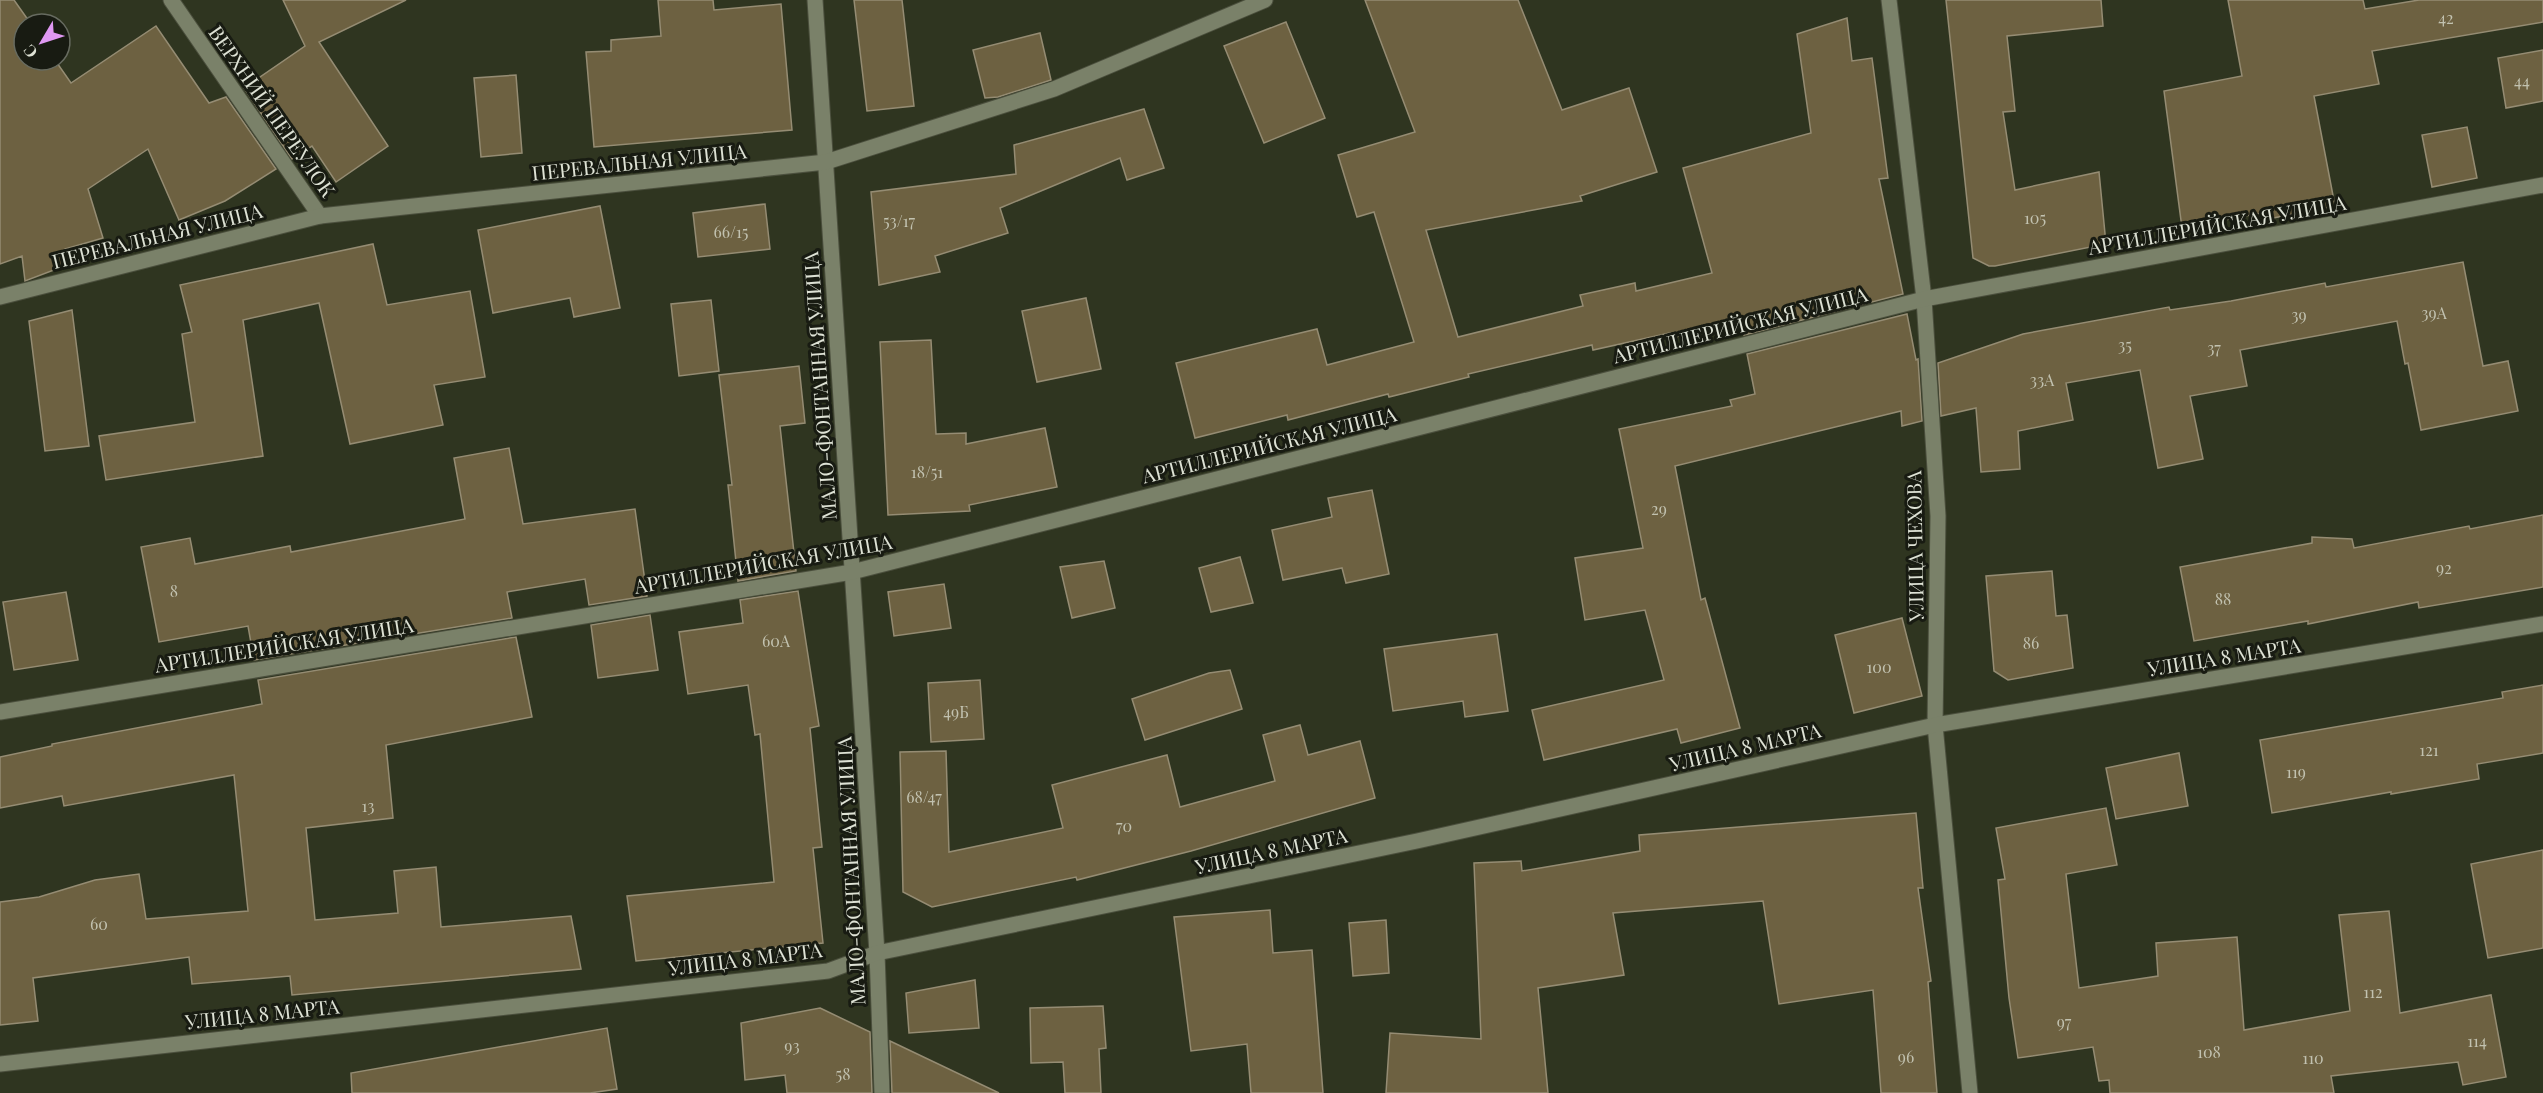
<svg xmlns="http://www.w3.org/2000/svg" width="2543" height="1093" font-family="'Playfair Display',serif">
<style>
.building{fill:#6d6141;stroke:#958c73;stroke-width:1.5}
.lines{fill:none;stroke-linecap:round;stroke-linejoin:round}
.minor-casing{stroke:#4b4f3d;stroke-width:17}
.minor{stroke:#7a8169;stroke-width:15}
.labels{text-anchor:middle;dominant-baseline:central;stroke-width:6;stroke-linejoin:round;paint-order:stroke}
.number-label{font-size:16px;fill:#c2c2b0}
.street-label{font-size:20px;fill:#dee2d5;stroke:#181b12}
</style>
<rect width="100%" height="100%" fill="#2f3520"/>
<g class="building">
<path d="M 0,0 L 14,0 L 31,24 L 24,24 L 24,60 L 55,60 L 71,83 L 156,26 L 209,103 L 226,97 L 276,169 L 225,201 L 179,220 L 148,149 L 88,189 L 103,238 L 65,249 L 67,265 L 25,281 L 22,256 L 0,264 Z"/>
<path d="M 283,0 L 406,0 L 319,42 L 388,146 L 336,182 L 312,146 L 292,159 L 244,88 L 305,46 Z"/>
<path d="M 658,0 L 713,0 L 714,10 L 781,4 L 792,130 L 594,147 L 586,52 L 611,51 L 611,40 L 661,36 Z"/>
<path d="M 854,0 L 902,0 L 914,106 L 867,111 Z"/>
<path d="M 1365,0 L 1518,0 L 1562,110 L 1629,88 L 1657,172 L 1580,196 L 1582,201 L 1426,230 L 1458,337 L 1583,306 L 1580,295 L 1635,283 L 1636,291 L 1712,273 L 1683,168 L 1811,133 L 1797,34 L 1847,18 L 1852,61 L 1872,58 L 1888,178 L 1879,179 L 1903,294 L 1744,335 L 1741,321 L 1671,338 L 1670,333 L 1593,350 L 1592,345 L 1468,374 L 1469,377 L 1389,397 L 1388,394 L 1288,420 L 1287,415 L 1195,438 L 1176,363 L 1317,329 L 1327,365 L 1414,342 L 1374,212 L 1357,217 L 1338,155 L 1415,132 Z"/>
<path d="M 1946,0 L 2101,0 L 2103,26 L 2007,36 L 2015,111 L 2003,112 L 2015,190 L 2099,172 L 2106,244 L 1995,266 L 1989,266 L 1973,258 Z"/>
<path d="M 2228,0 L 2363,0 L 2365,9 L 2419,0 L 2543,0 L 2543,22 L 2372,51 L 2379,84 L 2314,96 L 2335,206 L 2263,220 L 2261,213 L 2182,228 L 2164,91 L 2242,76 Z"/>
<path d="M 1286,22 L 1325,118 L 1264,143 L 1224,46 Z"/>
<path d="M 1040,33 L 1051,80 L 998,97 L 985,98 L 973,50 Z"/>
<path d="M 2543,50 L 2543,101 L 2506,108 L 2498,58 Z"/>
<path d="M 516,75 L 522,153 L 481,157 L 474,78 Z"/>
<path d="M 1144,109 L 1164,168 L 1127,180 L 1120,158 L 1000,208 L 1008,233 L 935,256 L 940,272 L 879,285 L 871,192 L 1016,174 L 1014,145 Z"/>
<path d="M 2467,127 L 2477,178 L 2432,187 L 2422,135 Z"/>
<path d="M 765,204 L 770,249 L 698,257 L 693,213 Z"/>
<path d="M 600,206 L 620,308 L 574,317 L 570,298 L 493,313 L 478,230 Z"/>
<path d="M 373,244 L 387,305 L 470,291 L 485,377 L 434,385 L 443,425 L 350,444 L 319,303 L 243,320 L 263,456 L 106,480 L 99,436 L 195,422 L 182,334 L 192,332 L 180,285 Z"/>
<path d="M 2463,262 L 2483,366 L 2508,361 L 2518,411 L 2421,430 L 2408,363 L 2405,364 L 2397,321 L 2240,350 L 2247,386 L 2190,396 L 2203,459 L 2158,468 L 2140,370 L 2066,383 L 2073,420 L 2018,431 L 2020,469 L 1981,472 L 1976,408 L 1941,416 L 1938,363 L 2023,334 L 2169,307 L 2170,310 L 2231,301 L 2325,283 L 2326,287 Z"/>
<path d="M 1086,298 L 1101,369 L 1037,382 L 1022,311 Z"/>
<path d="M 711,300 L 719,371 L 679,376 L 671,304 Z"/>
<path d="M 72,310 L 89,446 L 45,451 L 29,321 Z"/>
<path d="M 1907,314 L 1916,360 L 1918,359 L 1922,421 L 1902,426 L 1901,411 L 1675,466 L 1701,600 L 1705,598 L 1740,728 L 1681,743 L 1677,729 L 1544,760 L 1532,710 L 1664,680 L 1645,610 L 1585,620 L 1575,558 L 1643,548 L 1619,429 L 1732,406 L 1730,400 L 1755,394 L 1747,354 Z"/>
<path d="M 931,340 L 936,434 L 966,433 L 966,444 L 1045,428 L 1057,487 L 969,505 L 970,511 L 888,515 L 880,342 Z"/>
<path d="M 799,366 L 805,423 L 780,426 L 796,571 L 738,581 L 728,485 L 732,485 L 719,375 Z"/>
<path d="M 509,448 L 523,524 L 635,509 L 647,596 L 589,605 L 585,579 L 507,592 L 512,618 L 254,660 L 248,626 L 159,642 L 141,547 L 190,538 L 195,564 L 290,546 L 291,552 L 465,519 L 454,458 Z"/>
<path d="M 1372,490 L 1389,574 L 1346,583 L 1342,568 L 1283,580 L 1272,530 L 1332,517 L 1328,498 Z"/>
<path d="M 2543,515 L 2543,587 L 2419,608 L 2418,602 L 2308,624 L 2308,621 L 2194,641 L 2180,567 L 2312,543 L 2312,537 L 2352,539 L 2354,548 L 2469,526 L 2470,529 Z"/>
<path d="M 1240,557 L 1253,603 L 1211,612 L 1199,568 Z"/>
<path d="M 1104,561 L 1115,608 L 1072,618 L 1060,567 Z"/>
<path d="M 2052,571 L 2056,616 L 2067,615 L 2073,668 L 2008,680 L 1994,671 L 1986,576 Z"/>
<path d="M 944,584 L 951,628 L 894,636 L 888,592 Z"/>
<path d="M 798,591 L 819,726 L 810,728 L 822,847 L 813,848 L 823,943 L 636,961 L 627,896 L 774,882 L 760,734 L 755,735 L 748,685 L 688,694 L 679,632 L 743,623 L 740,600 Z"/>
<path d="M 66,592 L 78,660 L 14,670 L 3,602 Z"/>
<path d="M 650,615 L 658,670 L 598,678 L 591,625 Z"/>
<path d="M 1902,618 L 1922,696 L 1854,713 L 1835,635 Z"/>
<path d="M 1497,634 L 1508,711 L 1465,717 L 1463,701 L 1393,711 L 1384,649 Z"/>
<path d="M 516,637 L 532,717 L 386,745 L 393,818 L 306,828 L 315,920 L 398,913 L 394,871 L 436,867 L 441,927 L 571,916 L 581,969 L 292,995 L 290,976 L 192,984 L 189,957 L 33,978 L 38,1021 L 0,1025 L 0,902 L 39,897 L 95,880 L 139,874 L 146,919 L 248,911 L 234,775 L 64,806 L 62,796 L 0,808 L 0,757 L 52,746 L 52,744 L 262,704 L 258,680 Z"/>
<path d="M 1230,670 L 1242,709 L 1145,740 L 1132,699 L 1209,673 Z"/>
<path d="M 980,680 L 984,739 L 931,742 L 928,683 Z"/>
<path d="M 2543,685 L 2543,753 L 2477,764 L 2479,779 L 2391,794 L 2391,792 L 2272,813 L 2260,740 L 2503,698 L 2502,692 Z"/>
<path d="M 1300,725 L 1308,755 L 1360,741 L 1375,798 L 1191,851 L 1077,880 L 1076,877 L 932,907 L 903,892 L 900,752 L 946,751 L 949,852 L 1063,828 L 1052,785 L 1167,755 L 1180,807 L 1275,781 L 1263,735 Z"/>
<path d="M 2179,753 L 2188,806 L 2116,819 L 2106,768 Z"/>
<path d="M 2106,808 L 2117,865 L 2066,874 L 2079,988 L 2158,976 L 2156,943 L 2237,937 L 2244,1030 L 2350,1011 L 2339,915 L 2389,911 L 2400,1013 L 2491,995 L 2506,1077 L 2463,1085 L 2458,1062 L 2331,1076 L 2334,1093 L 2110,1093 L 2109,1080 L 2099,1081 L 2093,1047 L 2018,1058 L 2009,998 L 1998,880 L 2005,879 L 1996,828 Z"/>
<path d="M 1916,813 L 1923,888 L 1918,888 L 1931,981 L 1928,982 L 1937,1093 L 1881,1093 L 1873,990 L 1779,1004 L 1763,901 L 1613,913 L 1624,975 L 1538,988 L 1548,1093 L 1386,1093 L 1390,1033 L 1481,1039 L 1474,863 L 1521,861 L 1522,871 L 1640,851 L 1639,835 Z"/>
<path d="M 2543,850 L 2543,948 L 2488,958 L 2471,864 Z"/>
<path d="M 1270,910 L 1273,953 L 1312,950 L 1323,1093 L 1251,1093 L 1247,1044 L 1191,1051 L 1174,917 Z"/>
<path d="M 1386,920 L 1389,973 L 1353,976 L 1349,923 Z"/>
<path d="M 975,980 L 979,1028 L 909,1033 L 906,993 Z"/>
<path d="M 1103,1006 L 1106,1048 L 1099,1049 L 1101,1093 L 1065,1093 L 1063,1062 L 1031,1063 L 1030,1008 Z"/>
<path d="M 820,1008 L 870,1032 L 872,1093 L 787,1093 L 785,1075 L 745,1080 L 741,1023 Z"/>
<path d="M 607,1028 L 617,1089 L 590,1093 L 352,1093 L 351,1073 Z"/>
<path d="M 890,1041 L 999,1093 L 892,1093 Z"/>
</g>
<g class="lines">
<g class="minor-casing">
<g id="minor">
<path d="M 171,0 L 320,216"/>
<path d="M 815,0 L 877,953 L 882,1093"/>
<path d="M 1889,0 L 1924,299 L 1938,516 L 1935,725 L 1970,1093"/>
<path d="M 0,297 L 320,216 L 826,162 L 1054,89 L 1265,0"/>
<path d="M 0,712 L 852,572 L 1924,299 L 2543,185"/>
<path d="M 0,1064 L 828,971 L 877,953 L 1417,841 L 1935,725 L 2543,624"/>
</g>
</g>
<use href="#minor" class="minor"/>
</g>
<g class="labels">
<g class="number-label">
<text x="2446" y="17">42</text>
<text x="2522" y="80">44</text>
<text x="2035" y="217">105</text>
<text x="899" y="220">53/17</text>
<text x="731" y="231">66/15</text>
<text x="2434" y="312">39А</text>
<text x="2299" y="314">39</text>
<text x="2125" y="344">35</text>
<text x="2214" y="347">37</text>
<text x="2042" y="379">33А</text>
<text x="927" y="471">18/51</text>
<text x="1659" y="508">29</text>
<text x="2444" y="567">92</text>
<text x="174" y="590">8</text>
<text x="2223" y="598">88</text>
<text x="776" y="640">60А</text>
<text x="2031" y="642">86</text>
<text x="1879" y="666">100</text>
<text x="956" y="711">49Б</text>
<text x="2429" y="749">121</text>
<text x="2296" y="771">119</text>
<text x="924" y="796">68/47</text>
<text x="368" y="805">13</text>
<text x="1124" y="825">70</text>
<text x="99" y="923">60</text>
<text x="2373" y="991">112</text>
<text x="2064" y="1021">97</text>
<text x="2477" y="1040">114</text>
<text x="792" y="1045">93</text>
<text x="2209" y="1051">108</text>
<text x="1906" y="1056">96</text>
<text x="2313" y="1057">110</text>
<text x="843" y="1073">58</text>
</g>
<g class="street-label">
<text transform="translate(273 111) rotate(55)">ВЕРХНИЙ ПЕРЕУЛОК</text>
<text transform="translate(639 161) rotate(-6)">ПЕРЕВАЛЬНАЯ УЛИЦА</text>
<text transform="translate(2217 224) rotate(-10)">АРТИЛЛЕРИЙСКАЯ УЛИЦА</text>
<text transform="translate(157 235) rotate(-14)">ПЕРЕВАЛЬНАЯ УЛИЦА</text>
<text transform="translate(1740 324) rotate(-14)">АРТИЛЛЕРИЙСКАЯ УЛИЦА</text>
<text transform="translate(819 386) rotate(-94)">МАЛО-ФОНТАННАЯ УЛИЦА</text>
<text transform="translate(1269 444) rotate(-14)">АРТИЛЛЕРИЙСКАЯ УЛИЦА</text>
<text transform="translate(1914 546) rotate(-91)">УЛИЦА ЧЕХОВА</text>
<text transform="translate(763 563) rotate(-10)">АРТИЛЛЕРИЙСКАЯ УЛИЦА</text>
<text transform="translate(284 644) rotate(-9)">АРТИЛЛЕРИЙСКАЯ УЛИЦА</text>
<text transform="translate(2224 656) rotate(-9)">УЛИЦА 8 МАРТА</text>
<text transform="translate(1745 746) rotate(-13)">УЛИЦА 8 МАРТА</text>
<text transform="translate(1271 850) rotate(-12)">УЛИЦА 8 МАРТА</text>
<text transform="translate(850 871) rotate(-93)">МАЛО-ФОНТАННАЯ УЛИЦА</text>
<text transform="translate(745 958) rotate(-7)">УЛИЦА 8 МАРТА</text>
<text transform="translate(262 1013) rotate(-6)">УЛИЦА 8 МАРТА</text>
</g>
</g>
<g transform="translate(42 42) rotate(231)"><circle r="28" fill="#181b12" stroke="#676b60" stroke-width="1.5"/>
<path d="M0-4.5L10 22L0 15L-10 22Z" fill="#df98f2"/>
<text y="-9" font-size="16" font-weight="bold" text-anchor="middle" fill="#dee2d5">С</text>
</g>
</svg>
